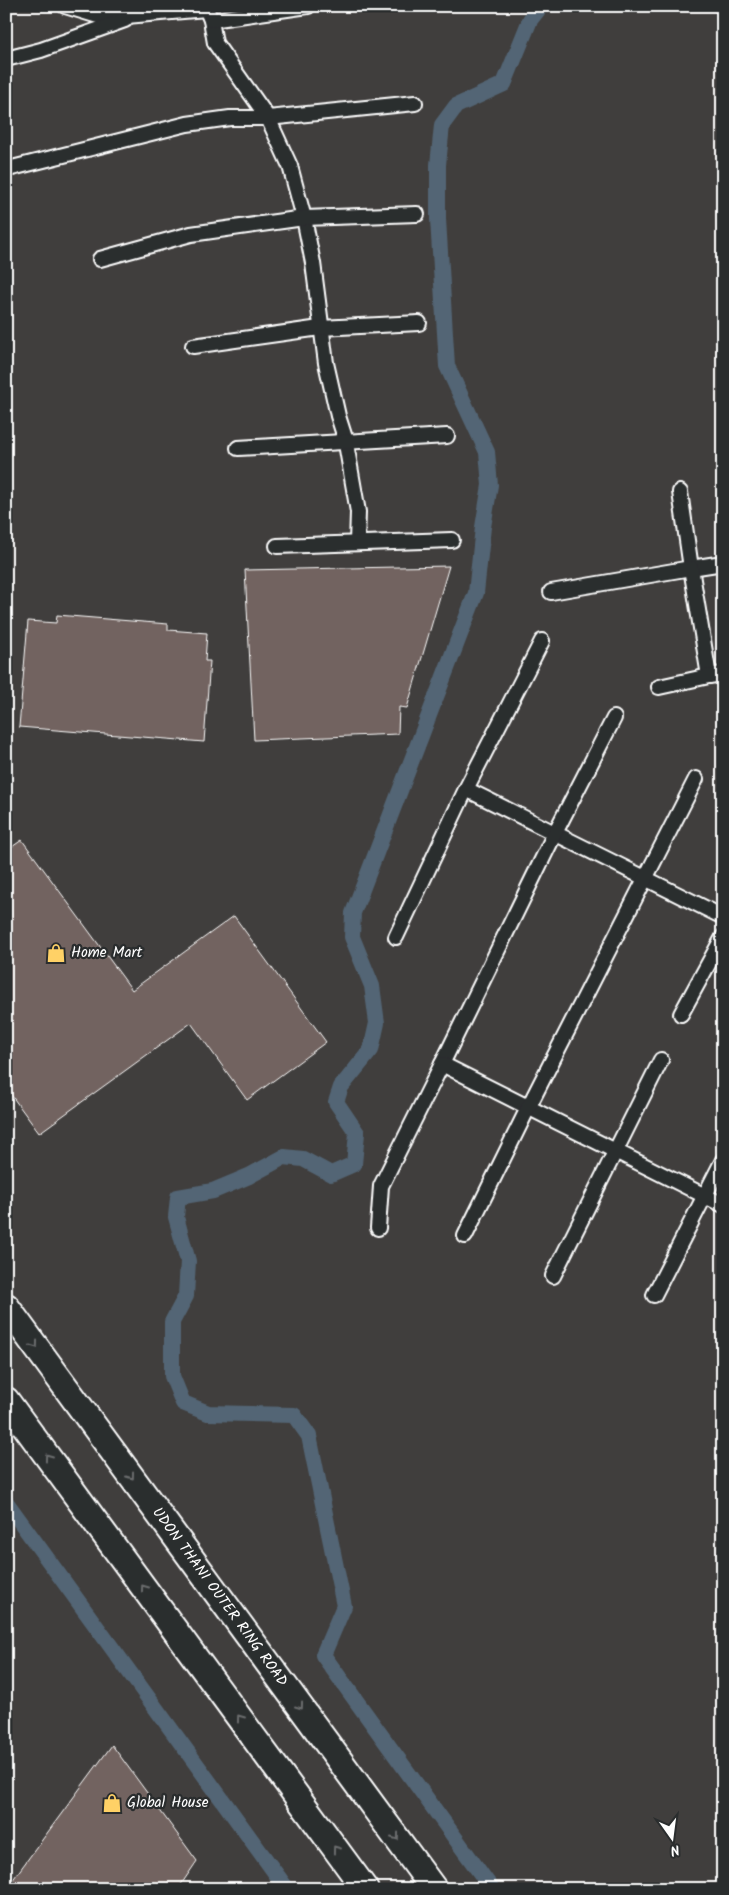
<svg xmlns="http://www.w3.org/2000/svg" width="729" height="1895" font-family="Kalam,sans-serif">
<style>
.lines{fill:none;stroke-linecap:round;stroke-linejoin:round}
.canal{stroke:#526575;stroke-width:16}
.building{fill:#726460;stroke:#fff}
.street-casing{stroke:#fff;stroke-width:18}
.highway-casing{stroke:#fff;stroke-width:29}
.street{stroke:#2a2d2e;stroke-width:14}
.highway{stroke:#2a2d2e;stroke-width:25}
.oneway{stroke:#6a6c6d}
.labels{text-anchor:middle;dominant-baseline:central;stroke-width:4.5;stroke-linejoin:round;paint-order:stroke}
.poi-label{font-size:15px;fill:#fff;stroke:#2a2d2e;text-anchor:start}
.street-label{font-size:15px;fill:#fff;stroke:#2a2d2e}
</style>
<rect width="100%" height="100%" fill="#403e3d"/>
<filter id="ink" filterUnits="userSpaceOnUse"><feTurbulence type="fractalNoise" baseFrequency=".02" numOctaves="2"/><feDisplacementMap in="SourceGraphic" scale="10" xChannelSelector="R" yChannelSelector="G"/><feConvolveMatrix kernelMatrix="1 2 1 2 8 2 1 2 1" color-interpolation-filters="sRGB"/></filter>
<g filter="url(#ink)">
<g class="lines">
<g class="canal">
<path d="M 6,1502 L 287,1889"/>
<path d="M 492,1889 L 323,1655 L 344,1606 L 309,1436 L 294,1415 L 208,1413 L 183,1403 L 172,1376 L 172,1322 L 186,1296 L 188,1261 L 176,1217 L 178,1197 L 213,1191 L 249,1176 L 284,1157 L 303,1159 L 331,1174 L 354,1164 L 357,1133 L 336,1102 L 341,1087 L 371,1050 L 377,1023 L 372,986 L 352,937 L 353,913 L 476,593 L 483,527 L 490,485 L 487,452 L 447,366 L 438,219 L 438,165 L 442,125 L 456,106 L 504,84 L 530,20 L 541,6"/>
</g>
</g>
<g class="building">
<path d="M 449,566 L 407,708 L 399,707 L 398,734 L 254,740 L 245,570 Z"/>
<path d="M 57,615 L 168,624 L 168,630 L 207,633 L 205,661 L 210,661 L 204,742 L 19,727 L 28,621 L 56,623 Z"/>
<path d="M 22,840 L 132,990 L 234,916 L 326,1042 L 247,1100 L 191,1023 L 39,1133 L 6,1088 L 6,851 Z"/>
<path d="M 112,1745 L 197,1861 L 178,1889 L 6,1889 Z"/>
</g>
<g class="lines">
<g class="street-casing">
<g id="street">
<path d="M 65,6 L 98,16 L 115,17 L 206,9"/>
<path d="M 205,6 L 211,20 L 215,43 L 268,118 L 290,166 L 304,218 L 313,263 L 326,363 L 338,416 L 345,438 L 358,512 L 357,543"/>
<path d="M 211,20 L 308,6"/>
<path d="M 6,59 L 41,50 L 125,20"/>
<path d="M 12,168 L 187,124 L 230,118 L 268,118 L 415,103"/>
<path d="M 100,259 L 191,234 L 304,218 L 417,214"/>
<path d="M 193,346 L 320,328 L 419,323"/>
<path d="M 238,448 L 447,436"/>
<path d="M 680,492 L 691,568 L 723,563"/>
<path d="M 277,546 L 452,540"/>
<path d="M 551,592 L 691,568 L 709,676 L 723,674"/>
<path d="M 659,687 L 709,676"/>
<path d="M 466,789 L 542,641"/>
<path d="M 396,937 L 466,789 L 723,917"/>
<path d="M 681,1014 L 723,937"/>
<path d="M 442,1064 L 555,833 L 614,718"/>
<path d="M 378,1228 L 381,1186 L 442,1064 L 723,1205"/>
<path d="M 465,1236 L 528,1108 L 696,779"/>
<path d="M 553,1276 L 661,1060"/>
<path d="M 654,1295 L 723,1160"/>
</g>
</g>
<g class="highway-casing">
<g id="highway">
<path id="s1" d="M 6,1306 L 434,1889"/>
<path d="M 6,1400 L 365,1889"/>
</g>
</g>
<use href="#street" class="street"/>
<use href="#highway" class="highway"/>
</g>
<defs><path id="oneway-chevron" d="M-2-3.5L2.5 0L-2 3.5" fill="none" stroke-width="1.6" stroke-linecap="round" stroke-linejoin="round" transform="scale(1.25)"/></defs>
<g class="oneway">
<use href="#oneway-chevron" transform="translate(35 1345) rotate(54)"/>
<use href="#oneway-chevron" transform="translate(48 1457) rotate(-126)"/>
<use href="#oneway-chevron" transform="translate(131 1476) rotate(54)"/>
<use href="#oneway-chevron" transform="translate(144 1588) rotate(-126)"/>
<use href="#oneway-chevron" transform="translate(300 1706) rotate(54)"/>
<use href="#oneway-chevron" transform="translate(240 1718) rotate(-126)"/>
<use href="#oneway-chevron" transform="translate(396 1837) rotate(54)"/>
<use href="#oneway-chevron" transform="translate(336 1849) rotate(-126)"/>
</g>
</g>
<defs>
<g id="shop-bare" transform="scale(1.5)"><path d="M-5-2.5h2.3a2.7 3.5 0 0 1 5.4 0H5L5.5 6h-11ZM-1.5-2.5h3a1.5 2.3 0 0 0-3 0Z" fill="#ffd166" stroke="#2a2d2e" stroke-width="2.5" paint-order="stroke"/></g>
</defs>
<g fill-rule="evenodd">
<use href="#shop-bare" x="56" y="953"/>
<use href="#shop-bare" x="112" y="1803"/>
</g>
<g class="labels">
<g class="poi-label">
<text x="71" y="953">Home Mart</text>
<text x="127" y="1803">Global House</text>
</g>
<g class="street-label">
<text stroke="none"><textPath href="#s1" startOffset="361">UDON THANI OUTER RING ROAD</textPath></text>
</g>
</g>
<rect width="729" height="1895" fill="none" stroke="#2a2d2e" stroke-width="25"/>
<rect x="12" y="12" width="704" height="1870" fill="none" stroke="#fff" stroke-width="2" filter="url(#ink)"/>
<g transform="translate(672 1838) rotate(166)" stroke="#2a2d2e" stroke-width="4" paint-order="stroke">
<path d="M0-4L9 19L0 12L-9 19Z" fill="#ffffff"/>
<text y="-8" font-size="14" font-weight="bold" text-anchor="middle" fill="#ffffff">N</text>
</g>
</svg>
